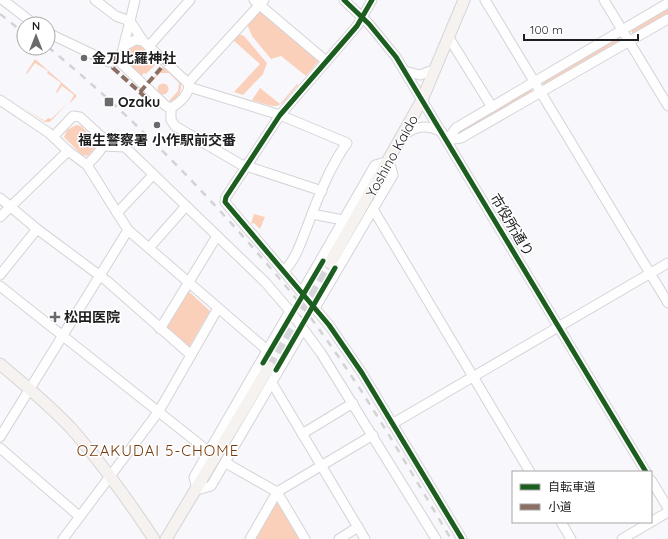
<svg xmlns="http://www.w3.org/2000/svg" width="668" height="539" font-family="Quicksand,'Noto Sans JP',sans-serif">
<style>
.green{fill:#fad0bb;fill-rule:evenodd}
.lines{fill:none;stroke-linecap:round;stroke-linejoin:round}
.major-tunnel{stroke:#d7d7db;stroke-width:11;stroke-dasharray:11 5.5;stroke-linecap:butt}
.minor-casing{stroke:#d4d4d8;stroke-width:11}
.major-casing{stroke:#d4d4d6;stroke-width:13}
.minor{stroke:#fefeff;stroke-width:9}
.major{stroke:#f6f2ef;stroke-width:11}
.rail{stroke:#d3d3d4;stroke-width:2.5;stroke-dasharray:7 7;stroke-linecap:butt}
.quiet{stroke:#8d6e63;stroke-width:4;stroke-dasharray:8 4;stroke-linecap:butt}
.cycleway-casing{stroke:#fff;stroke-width:8}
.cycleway{stroke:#1b5e20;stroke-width:5}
.poi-dot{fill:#6a6a6d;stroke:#fff;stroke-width:1.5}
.labels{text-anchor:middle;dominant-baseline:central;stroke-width:3;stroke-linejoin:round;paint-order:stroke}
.poi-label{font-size:14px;font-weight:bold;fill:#1e1e20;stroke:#fff;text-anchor:start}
.street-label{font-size:14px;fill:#1e1e20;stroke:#fff}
.neighbourhood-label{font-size:15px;letter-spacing:1px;fill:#763a0d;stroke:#fff}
</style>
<rect width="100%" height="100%" fill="#f8f8fc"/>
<g class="green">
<path d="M 668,7 L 668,15 L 634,34 L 632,33 L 632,29 Z"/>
<path d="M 258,11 L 262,11 L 318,58 L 318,62 L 306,76 L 281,56 L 271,59 L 252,36 L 247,24 Z"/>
<path d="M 239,34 L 244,36 L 267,63 L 263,74 L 243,95 L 234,92 L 260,64 L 233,40 Z"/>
<path d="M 618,37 L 621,42 L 544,85 L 543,84 L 543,81 Z"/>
<path d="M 135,44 L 142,46 L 181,83 C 182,92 178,101 168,102 L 178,91 L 179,83 L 169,73 L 160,73 L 149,85 L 125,61 L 129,48 ZM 156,60 L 163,67 L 149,83 L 141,76 L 144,73 L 146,74 L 155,65 L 153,63 Z"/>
<path d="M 35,59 L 77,96 L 69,104 L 74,95 L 62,86 L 57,93 L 56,92 L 61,83 L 47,73 L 48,71 L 35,63 L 27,74 L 26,73 Z"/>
<circle cx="163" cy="89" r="5.5"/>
<path d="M 297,84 L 298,85 C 277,109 283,110 252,100 L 260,88 L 280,104 Z"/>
<path d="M 530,88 L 533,92 L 462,136 L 458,135 L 457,133 Z"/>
<path d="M 67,104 L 50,122 L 45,122 L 24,108 L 45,121 L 48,118 L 51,119 Z"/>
<path d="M 76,125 L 81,126 L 96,141 L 95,148 L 88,156 L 82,155 L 64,137 L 67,130 Z"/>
<path d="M 254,214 L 265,217 L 260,229 L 254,223 L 251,224 Z"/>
<path d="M 185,288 L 210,311 L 187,351 L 161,327 Z"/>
<path d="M 272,495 L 301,539 L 246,539 Z"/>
</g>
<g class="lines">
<path class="major-tunnel" d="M 269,367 L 330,263"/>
<g class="minor-casing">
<g id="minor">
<path d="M 3,0 L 34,24"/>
<path d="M 95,0 L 116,16 L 130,21 L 135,0"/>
<path d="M 254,0 L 326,61"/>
<path d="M 344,0 L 369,24 L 396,57 L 646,472"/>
<path d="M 372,0 L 357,26 L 280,115 L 226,197 L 225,202 L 329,325 L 362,373 L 462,539"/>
<path d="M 485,0 L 668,303"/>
<path d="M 604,0 L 668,106"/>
<path d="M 48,33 L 109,62 L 120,60"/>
<path d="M 449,38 L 492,107"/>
<path d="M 124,46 L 135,40 L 143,41 L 188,83 C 191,94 179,103 171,108 L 166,106 L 122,64 L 120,60 L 130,21 L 143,41"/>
<path d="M 149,46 L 190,0"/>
<path d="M 405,71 L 420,75 L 436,69"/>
<path d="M 188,83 L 264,0"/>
<path d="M 189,87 L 280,115 L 347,143 C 330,166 317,200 307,227 C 301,242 296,259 284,271"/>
<path d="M 0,100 L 49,133 L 68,151 L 87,165 L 128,230 L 267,350"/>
<path d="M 171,108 L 171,120 L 175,126 L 240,164 L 322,191"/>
<path d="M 404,135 C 417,125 428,125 442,132"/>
<path d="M 54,136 L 73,116 L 80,117 L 102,137 C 106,149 94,157 87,165"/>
<path d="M 447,140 L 456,128 L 668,3"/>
<path d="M 447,140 L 461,138 L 668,19"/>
<path d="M 103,146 L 125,147 L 265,282 L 290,311 L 321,353 L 436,539"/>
<path d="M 0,198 L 37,229 L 107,281 L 191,355"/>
<path d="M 373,209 L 530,472"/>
<path d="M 117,213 L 153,175"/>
<path d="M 312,214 L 343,220"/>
<path d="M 0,217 L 68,151"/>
<path d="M 149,248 L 186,206"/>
<path d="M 0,275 L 37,229"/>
<path d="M 0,286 L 208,451"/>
<path d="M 302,292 L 375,165 L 389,161 L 393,175 L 315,308"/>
<path d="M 290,311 L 194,477 L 197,490 L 211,486 L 303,329"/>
<path d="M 160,329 L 217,236"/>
<path d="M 272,383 L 365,539"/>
<path d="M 392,424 L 668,263"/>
<path d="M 302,434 L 353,403"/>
<path d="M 0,437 L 128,230"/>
<path d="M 0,448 L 79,516"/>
<path d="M 226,463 L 277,492 L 305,539"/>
<path d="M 651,480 L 668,508"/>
<path d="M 561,522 L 571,539"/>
<path d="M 651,522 L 668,512"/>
<path d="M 63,539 L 159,411 L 218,308"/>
<path d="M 250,539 L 277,492 L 373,435"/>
<path d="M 339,539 L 358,527"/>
<path d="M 622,539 L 651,522"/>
</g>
</g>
<g class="major-casing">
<g id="major">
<path d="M 330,263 L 422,100 L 464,0"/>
<path d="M 0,364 C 24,384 48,404 70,427 C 101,462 128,500 154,539"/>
<path d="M 166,539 L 269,367"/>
</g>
</g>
<use href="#minor" class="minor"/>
<use href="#major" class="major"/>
<g class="rail">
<path d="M 0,14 L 24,33"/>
<path d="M 48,47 C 120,106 186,172 248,242 C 273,271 299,300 321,332 C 369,398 409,469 451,539"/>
</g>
<g class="quiet">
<path d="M 115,56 L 113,68 L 144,96"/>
<path d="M 140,92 L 170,58"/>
</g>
<g class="cycleway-casing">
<g id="cycleway">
<path d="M 344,0 L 369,24 L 396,57 L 646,472"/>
<path d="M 372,0 L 357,26 L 280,115 L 226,197 L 225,202 L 329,325 L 362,373 L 462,539"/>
<path d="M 263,363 L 323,261"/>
<path d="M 276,370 L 335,268"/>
</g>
</g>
<use href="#cycleway" class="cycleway"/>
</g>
<g class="poi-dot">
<circle cx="84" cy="58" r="4"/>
<rect x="104" y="97" width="10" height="10" rx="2"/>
<circle cx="157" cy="125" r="4"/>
<path d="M53 311h4v4h4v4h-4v4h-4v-4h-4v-4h4z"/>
</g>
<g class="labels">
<g class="poi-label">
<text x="92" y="58">金刀比羅神社</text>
<text x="118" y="102">Ozaku</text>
<text x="157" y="140" text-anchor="middle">福生警察署 小作駅前交番</text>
<text x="64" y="317">松田医院</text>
</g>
<g class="street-label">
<text transform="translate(392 156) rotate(-61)">Yoshino Kaido</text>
<text transform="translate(512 225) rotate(59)">市役所通り</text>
</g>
<g class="neighbourhood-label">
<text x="158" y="450">OZAKUDAI 5-CHOME</text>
</g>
</g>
<rect x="512" y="471" width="140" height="52" fill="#ffffff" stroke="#a5a5a6"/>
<rect x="520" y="484" width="20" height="6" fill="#1b5e20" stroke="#a5a5a6"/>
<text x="548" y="491" font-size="12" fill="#1e1e20">自転車道</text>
<rect x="520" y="504" width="20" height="6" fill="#8d6e63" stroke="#a5a5a6"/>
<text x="548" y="511" font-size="12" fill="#1e1e20">小道</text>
<g transform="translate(36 36)"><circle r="19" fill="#ffffff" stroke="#a5a5a6"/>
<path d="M0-3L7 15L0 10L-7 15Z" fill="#6a6a6d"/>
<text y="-6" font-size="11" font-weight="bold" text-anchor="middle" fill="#1e1e20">N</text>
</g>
<path d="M524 34v6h114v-6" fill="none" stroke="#1e1e20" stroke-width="2"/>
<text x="530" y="34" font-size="12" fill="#1e1e20" stroke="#ffffff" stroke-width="3" paint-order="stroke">100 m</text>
</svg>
